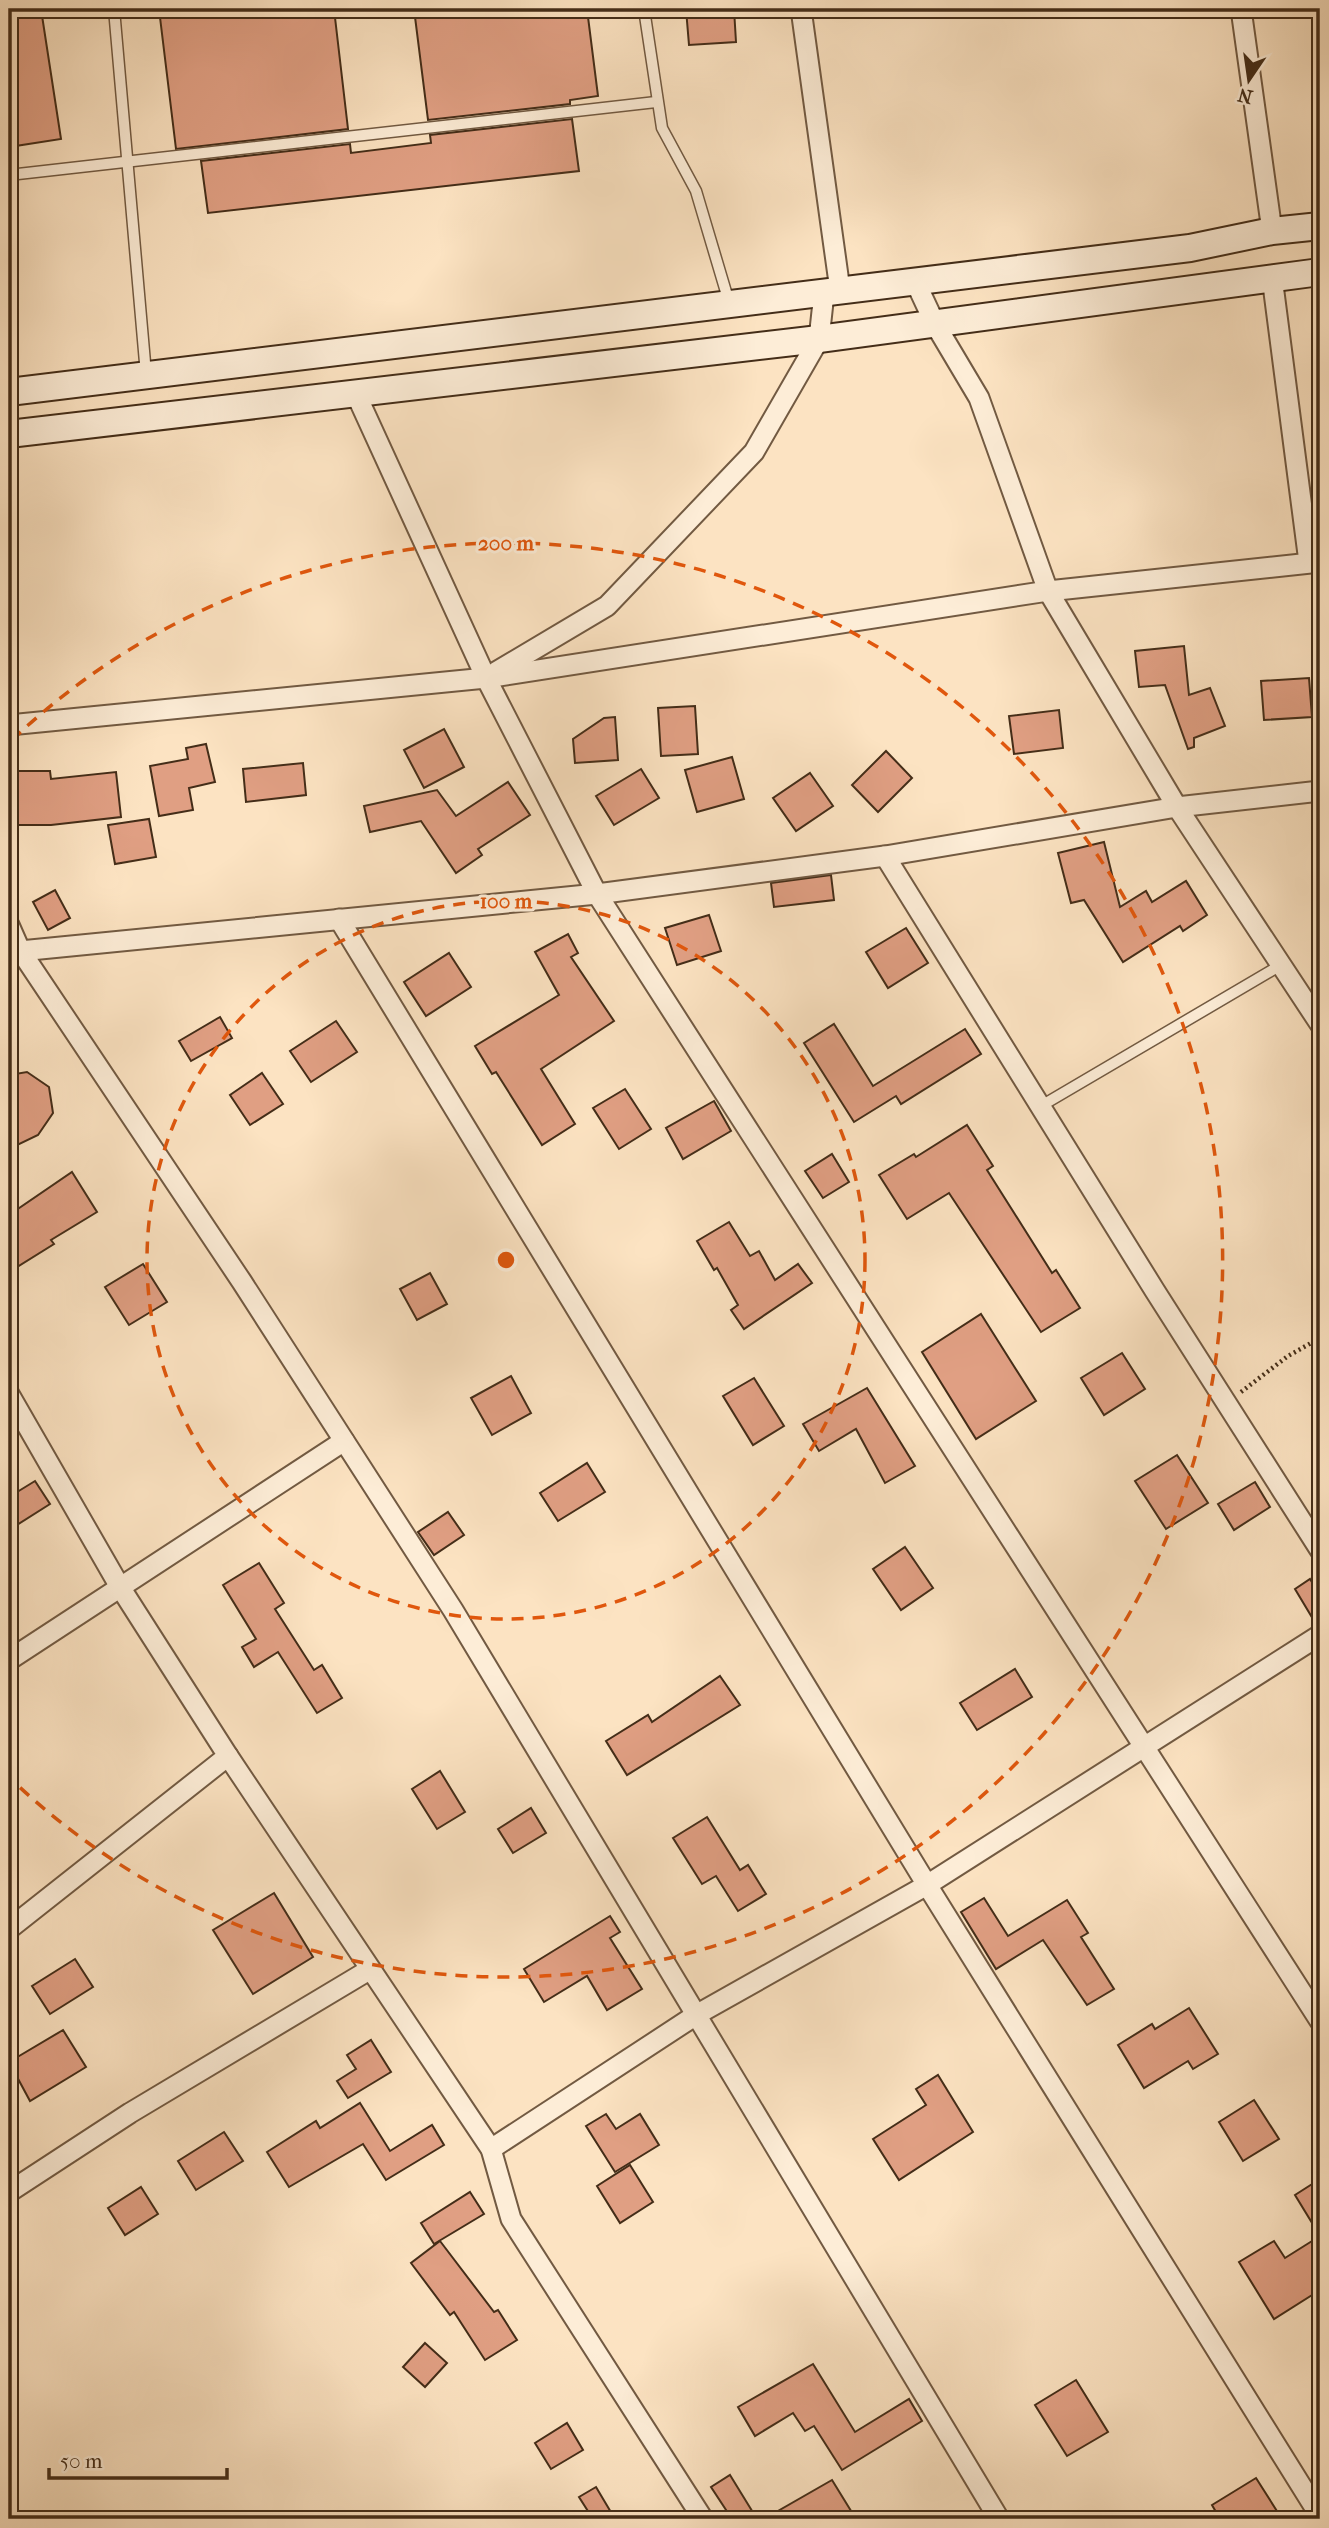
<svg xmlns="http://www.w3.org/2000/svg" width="1329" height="2528" font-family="'IM FELL French Canon',serif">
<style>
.building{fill:#e09f83;stroke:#442d18;stroke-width:2}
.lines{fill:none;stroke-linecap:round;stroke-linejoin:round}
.service-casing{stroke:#725a42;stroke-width:13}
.minor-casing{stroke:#725a42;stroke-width:23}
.secondary-casing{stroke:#442d18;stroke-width:30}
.path{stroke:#442d18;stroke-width:4.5;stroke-dasharray:2 3.5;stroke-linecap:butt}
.service{stroke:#fdedd7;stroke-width:10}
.minor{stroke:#fdedd7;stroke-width:19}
.secondary{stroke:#fdedd7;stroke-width:26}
.ring{fill:none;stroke:#e0570d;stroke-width:3.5;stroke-dasharray:12 9}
.centre{fill:#e0570d;stroke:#fdedd7;stroke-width:3.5}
.ring-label{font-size:21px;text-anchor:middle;font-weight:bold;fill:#e0570d;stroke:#fdedd7;stroke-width:6;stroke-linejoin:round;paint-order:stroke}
</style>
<rect width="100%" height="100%" fill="#fce3c2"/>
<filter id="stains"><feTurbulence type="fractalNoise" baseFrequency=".00286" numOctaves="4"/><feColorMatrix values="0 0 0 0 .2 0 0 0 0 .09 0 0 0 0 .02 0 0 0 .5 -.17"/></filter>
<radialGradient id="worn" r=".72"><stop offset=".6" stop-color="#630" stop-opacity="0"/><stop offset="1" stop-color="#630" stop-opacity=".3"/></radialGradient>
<g class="building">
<path d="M 9,9 L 41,9 L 61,139 L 9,147 Z"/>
<path d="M 159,9 L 334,9 L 348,129 L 176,149 Z"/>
<path d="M 414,9 L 587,9 L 598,96 L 570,100 L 570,104 L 428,120 Z"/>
<path d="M 686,9 L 734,9 L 736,42 L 689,45 Z"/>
<path d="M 572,119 L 579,171 L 208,213 L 201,161 L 350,144 L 351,153 L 431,143 L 430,135 Z"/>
<path d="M 1184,646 L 1189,695 L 1210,688 L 1225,726 L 1194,738 L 1194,747 L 1188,749 L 1165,685 L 1139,687 L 1135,651 Z"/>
<path d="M 1309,678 L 1312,717 L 1264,720 L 1261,681 Z"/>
<path d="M 695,706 L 698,754 L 661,756 L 658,708 Z"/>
<path d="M 1059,710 L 1063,748 L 1014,754 L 1009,716 Z"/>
<path d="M 615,717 L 618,760 L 575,763 L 573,739 L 604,718 Z"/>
<path d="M 444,729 L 464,767 L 424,788 L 404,750 Z"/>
<path d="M 206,744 L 215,782 L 189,788 L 193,810 L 159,816 L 150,766 L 188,759 L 186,748 Z"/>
<path d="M 886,751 L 912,778 L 878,812 L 852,785 Z"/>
<path d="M 732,757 L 744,799 L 697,812 L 685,770 Z"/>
<path d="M 303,763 L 306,795 L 246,802 L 243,769 Z"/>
<path d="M 641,769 L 659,798 L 614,825 L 596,796 Z"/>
<path d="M 9,771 L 50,771 L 51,779 L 116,772 L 121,817 L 51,825 L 9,825 Z"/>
<path d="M 810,773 L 833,806 L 796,831 L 773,798 Z"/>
<path d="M 508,782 L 530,815 L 478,849 L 482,855 L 456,873 L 421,821 L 370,832 L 364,806 L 437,790 L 456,816 Z"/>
<path d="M 149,819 L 156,857 L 115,864 L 108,825 Z"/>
<path d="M 1104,842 L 1120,907 L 1146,891 L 1152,902 L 1186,881 L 1207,915 L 1183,931 L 1180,926 L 1123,962 L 1084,900 L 1071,903 L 1058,853 Z"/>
<path d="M 831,875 L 834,900 L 774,907 L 771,883 Z"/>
<path d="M 55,890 L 70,918 L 48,930 L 33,902 Z"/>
<path d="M 709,915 L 721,951 L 677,965 L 665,928 Z"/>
<path d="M 906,928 L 928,963 L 888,988 L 866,952 Z"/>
<path d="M 568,934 L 578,953 L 571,957 L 614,1021 L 541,1069 L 575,1124 L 542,1145 L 496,1072 L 492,1074 L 475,1046 L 559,995 L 535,952 Z"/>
<path d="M 449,953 L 471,987 L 426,1016 L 404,982 Z"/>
<path d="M 220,1017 L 232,1038 L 191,1061 L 179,1041 Z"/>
<path d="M 336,1021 L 357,1052 L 311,1082 L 290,1051 Z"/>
<path d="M 834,1024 L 873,1086 L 965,1029 L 981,1054 L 901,1104 L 896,1096 L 854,1122 L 804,1043 Z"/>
<path d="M 27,1072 L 49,1087 L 53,1113 L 38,1135 L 9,1149 L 9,1075 Z"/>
<path d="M 262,1073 L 283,1104 L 250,1125 L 230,1095 Z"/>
<path d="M 625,1089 L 651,1129 L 619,1149 L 593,1108 Z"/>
<path d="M 714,1101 L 731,1131 L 683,1159 L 666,1128 Z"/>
<path d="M 967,1125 L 993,1166 L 987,1170 L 1052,1273 L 1056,1270 L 1080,1308 L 1041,1332 L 949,1193 L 907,1219 L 879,1175 L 914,1154 L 916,1157 Z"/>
<path d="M 832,1154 L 849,1182 L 823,1198 L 805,1171 Z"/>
<path d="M 72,1172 L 97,1212 L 51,1240 L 54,1244 L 17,1267 L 9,1252 L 9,1215 Z"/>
<path d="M 729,1222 L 750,1256 L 759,1251 L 775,1280 L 798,1264 L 812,1283 L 744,1329 L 731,1310 L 738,1305 L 717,1268 L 714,1270 L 697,1241 Z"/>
<path d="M 143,1264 L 167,1302 L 129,1325 L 105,1287 Z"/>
<path d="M 430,1273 L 447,1304 L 417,1320 L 400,1289 Z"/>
<path d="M 981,1314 L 1036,1401 L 976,1439 L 922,1352 Z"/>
<path d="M 1122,1353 L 1145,1389 L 1104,1415 L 1081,1378 Z"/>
<path d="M 511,1376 L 531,1413 L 492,1435 L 471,1398 Z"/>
<path d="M 754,1378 L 784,1426 L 753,1445 L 723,1396 Z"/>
<path d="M 867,1388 L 915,1466 L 885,1483 L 856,1429 L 819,1451 L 803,1424 Z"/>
<path d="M 1177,1455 L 1208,1503 L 1166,1529 L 1135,1481 Z"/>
<path d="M 587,1463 L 605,1492 L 558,1521 L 540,1493 Z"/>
<path d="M 35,1481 L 50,1504 L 9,1530 L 9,1497 Z"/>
<path d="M 1255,1482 L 1270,1507 L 1234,1530 L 1218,1504 Z"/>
<path d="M 448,1512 L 464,1535 L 434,1555 L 418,1532 Z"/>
<path d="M 905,1547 L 933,1588 L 901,1610 L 873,1569 Z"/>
<path d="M 259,1563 L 284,1603 L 275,1609 L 314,1670 L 322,1665 L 342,1698 L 317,1713 L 278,1652 L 254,1667 L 242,1647 L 256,1639 L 223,1585 Z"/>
<path d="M 1310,1579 L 1320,1595 L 1320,1623 L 1316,1624 L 1295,1589 Z"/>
<path d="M 1015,1669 L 1032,1697 L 977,1730 L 960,1703 Z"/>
<path d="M 720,1676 L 740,1705 L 627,1775 L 606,1741 L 648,1715 L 652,1722 Z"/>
<path d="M 440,1771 L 465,1812 L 437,1829 L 412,1789 Z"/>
<path d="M 531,1808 L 546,1833 L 513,1853 L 498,1829 Z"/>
<path d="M 707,1817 L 740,1870 L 748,1865 L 766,1894 L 738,1911 L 716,1876 L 702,1884 L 673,1838 Z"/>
<path d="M 274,1893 L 313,1957 L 253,1994 L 213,1930 Z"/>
<path d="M 984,1898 L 1008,1936 L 1067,1900 L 1088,1933 L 1081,1937 L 1114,1989 L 1087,2005 L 1043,1940 L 996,1969 L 961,1912 Z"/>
<path d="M 610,1916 L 620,1932 L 610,1938 L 642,1989 L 607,2010 L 587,1976 L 544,2002 L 524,1969 Z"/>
<path d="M 75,1959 L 93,1987 L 50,2014 L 32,1986 Z"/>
<path d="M 1189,2008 L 1218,2054 L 1193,2069 L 1188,2061 L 1144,2088 L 1118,2045 L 1152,2024 L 1155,2029 Z"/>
<path d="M 63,2030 L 86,2067 L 30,2101 L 9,2062 Z"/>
<path d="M 371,2040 L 391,2072 L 348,2098 L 337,2081 L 356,2069 L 347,2055 Z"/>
<path d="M 938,2075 L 973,2132 L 899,2180 L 873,2139 L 926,2105 L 916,2089 Z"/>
<path d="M 1254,2100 L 1279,2139 L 1243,2161 L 1219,2122 Z"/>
<path d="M 360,2103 L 390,2151 L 432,2125 L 444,2145 L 386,2180 L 363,2144 L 289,2187 L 267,2152 L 316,2121 L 320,2128 Z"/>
<path d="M 606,2114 L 616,2129 L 640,2114 L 659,2145 L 615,2172 L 586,2126 Z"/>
<path d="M 224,2132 L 243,2161 L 196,2190 L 178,2161 Z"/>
<path d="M 630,2165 L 653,2202 L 620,2223 L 597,2186 Z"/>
<path d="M 1320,2179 L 1320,2290 L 1274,2319 L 1239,2262 L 1274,2241 L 1285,2258 L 1320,2236 L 1295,2195 Z"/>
<path d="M 141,2187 L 158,2214 L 125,2235 L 108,2208 Z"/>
<path d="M 470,2192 L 484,2214 L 434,2244 L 421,2223 Z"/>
<path d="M 440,2241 L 494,2312 L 498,2310 L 517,2340 L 485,2360 L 454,2312 L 450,2315 L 411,2263 Z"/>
<path d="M 425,2343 L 447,2363 L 425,2387 L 403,2367 Z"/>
<path d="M 813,2364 L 855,2432 L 909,2399 L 922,2421 L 842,2470 L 814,2426 L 805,2431 L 793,2413 L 755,2436 L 738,2407 Z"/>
<path d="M 1076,2380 L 1108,2432 L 1067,2456 L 1035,2405 Z"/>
<path d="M 567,2423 L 583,2450 L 551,2469 L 535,2443 Z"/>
<path d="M 730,2475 L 757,2519 L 732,2519 L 711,2487 Z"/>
<path d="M 1256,2478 L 1282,2519 L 1220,2519 L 1212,2505 Z"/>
<path d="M 832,2480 L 856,2519 L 764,2519 Z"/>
<path d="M 596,2487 L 615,2519 L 593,2519 L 579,2497 Z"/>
</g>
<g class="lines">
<g class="service-casing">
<g id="service">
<path d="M 114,9 L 146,374"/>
<path d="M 644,9 L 662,128 L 696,191 L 729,302"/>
<path d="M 9,175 L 656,102"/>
<path d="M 1041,1106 L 1281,965"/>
</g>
</g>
<g class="minor-casing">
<g id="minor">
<path d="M 801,9 L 840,290"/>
<path d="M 1241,9 L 1272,231"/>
<path d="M 1272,277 L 1309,562"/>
<path d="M 915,281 L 935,324 L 979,398 L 1048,591 L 1177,807 L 1320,1024"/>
<path d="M 356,394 L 486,678 L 597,894 L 1320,2021"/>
<path d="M 496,672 L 607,606 L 754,452 L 819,339 L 824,293"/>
<path d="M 9,725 L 486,678 L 1048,591 L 1320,562"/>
<path d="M 885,856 L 1155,1291 L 1320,1550"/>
<path d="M 339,919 L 927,1885 L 1320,2516"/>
<path d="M 9,925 L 20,950 L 242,1282 L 453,1610 L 999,2519"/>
<path d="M 10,952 L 597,894 L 885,856 L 1177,807 L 1320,791"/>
<path d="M 9,1394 L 120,1587 L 228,1756 L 9,1929"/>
<path d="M 9,1660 L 344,1441"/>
<path d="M 228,1756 L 491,2149 L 511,2219 L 703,2519"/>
<path d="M 491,2149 L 696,2015 L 927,1885 L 1320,1635"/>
<path d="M 9,2192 L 130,2113 L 369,1970"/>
</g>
</g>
<g class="secondary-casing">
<g id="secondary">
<path d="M 9,392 L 1190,248 L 1272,231 L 1320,226"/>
<path d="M 9,434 L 819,339 L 1320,272"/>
</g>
</g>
<path class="path" d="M 1241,1392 L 1288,1356 L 1320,1338"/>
<use href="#service" class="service"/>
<use href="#minor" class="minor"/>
<use href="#secondary" class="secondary"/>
</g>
<g class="ring">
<circle cx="506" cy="1260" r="359"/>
<path d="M12 740A717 717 0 1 1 12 1780"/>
</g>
<circle cx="506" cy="1260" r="10" class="centre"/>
<g class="ring-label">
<text x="506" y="550">200 m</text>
<text x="506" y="908">100 m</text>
</g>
<rect width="1329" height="2528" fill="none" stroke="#fce3c2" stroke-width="35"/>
<rect x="10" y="10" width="1308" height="2507" fill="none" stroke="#442d18" stroke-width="3.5"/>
<rect x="18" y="18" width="1294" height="2493" fill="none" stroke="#442d18" stroke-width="2"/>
<g transform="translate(1249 80) rotate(193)" stroke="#fdedd7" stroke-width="5" paint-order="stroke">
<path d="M0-5L12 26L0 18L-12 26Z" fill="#442d18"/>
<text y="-10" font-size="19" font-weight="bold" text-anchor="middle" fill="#442d18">N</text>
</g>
<path d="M49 2468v10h178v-10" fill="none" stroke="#442d18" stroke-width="3.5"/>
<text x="60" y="2468" font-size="21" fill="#442d18" stroke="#fdedd7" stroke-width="5" paint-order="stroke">50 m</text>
<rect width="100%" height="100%" filter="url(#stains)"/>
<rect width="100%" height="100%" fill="url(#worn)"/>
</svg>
